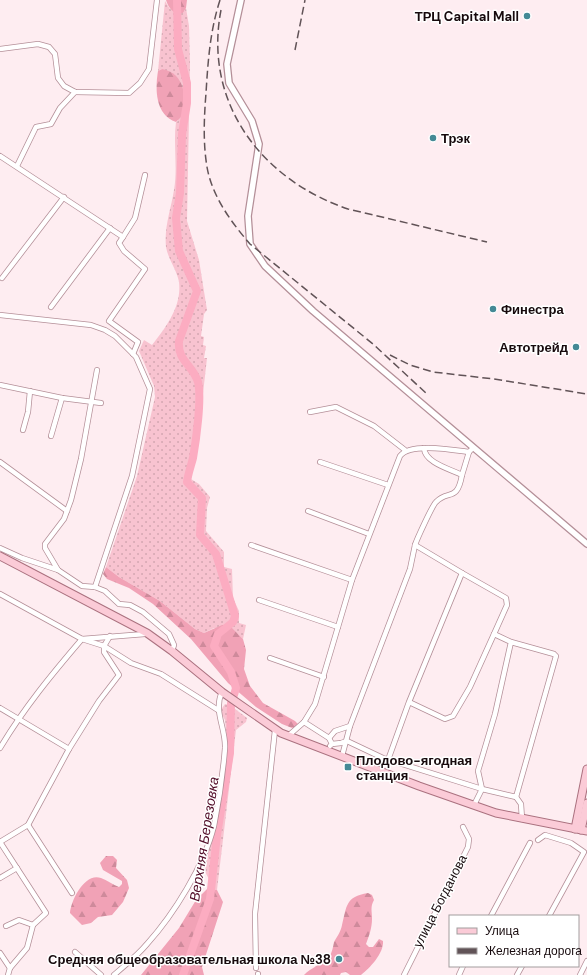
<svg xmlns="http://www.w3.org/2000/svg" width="587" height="975" font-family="'DM Sans',sans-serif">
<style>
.grass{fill:url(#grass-dots)}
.forest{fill:url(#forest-firs)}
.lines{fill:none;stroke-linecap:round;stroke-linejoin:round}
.river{stroke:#fcacc1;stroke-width:8}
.minor-casing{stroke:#b48f98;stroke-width:6}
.tertiary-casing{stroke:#b48f98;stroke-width:8}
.primary-casing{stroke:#aa717f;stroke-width:9}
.minor{stroke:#fff;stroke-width:4.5}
.tertiary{stroke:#fff;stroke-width:5.5}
.primary{stroke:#fbcbd7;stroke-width:7}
.rail{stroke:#615357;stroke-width:1.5;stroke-dasharray:8 4;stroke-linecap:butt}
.poi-dot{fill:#448995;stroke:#fff;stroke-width:1.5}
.labels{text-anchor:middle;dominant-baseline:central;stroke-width:3;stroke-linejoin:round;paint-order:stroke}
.poi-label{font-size:13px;font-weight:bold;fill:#170a0d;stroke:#fff;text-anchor:end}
.street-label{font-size:13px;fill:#170a0d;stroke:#fff}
.water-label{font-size:14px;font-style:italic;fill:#520d28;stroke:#fff}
</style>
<defs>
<pattern id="grass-dots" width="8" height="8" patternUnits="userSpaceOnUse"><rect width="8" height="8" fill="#f8c3d0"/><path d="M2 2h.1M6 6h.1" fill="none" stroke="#d4a6b1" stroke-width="1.8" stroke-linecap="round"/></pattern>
<pattern id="forest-firs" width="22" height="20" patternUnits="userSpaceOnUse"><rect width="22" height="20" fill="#f1a2b6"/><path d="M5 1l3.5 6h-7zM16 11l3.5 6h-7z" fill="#ce8a9b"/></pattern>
</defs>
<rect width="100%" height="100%" fill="#feedf1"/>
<g class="grass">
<path d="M 165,1 L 170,9 L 183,13 L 186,8 L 189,26 L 190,64 L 187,221 L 199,260 L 207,310 L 204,314 L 201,336 L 204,337 L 203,345 L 206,346 L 204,358 L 207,358 L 198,438 L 191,479 L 199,484 L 210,497 L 207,508 L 206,531 L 224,552 L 224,567 L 232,569 L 233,598 L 239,611 L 239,623 L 246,625 L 243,639 L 231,628 L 214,628 L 204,633 L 195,629 L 160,601 L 119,577 L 106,567 L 137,476 L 155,397 L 154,386 L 139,351 L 144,340 L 152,345 C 166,327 182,306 179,282 C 177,270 168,259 166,247 C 164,227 171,209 174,190 C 178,167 173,145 176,122 L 178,121 L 162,69 L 158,71 Z"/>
<path d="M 225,704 L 230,705 L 247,718 L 246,722 L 236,730 L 217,890 L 208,888 L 211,883 L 203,868 L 215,828 L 228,751 L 225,720 L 220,711 Z"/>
</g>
<g class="forest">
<path d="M 166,0 L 187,0 L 186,8 L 183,13 C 173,14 169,9 166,0 Z"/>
<path d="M 162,69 C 185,73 187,98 182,116 L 176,122 C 155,115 155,89 158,71 Z"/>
<path d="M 106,567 L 119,577 L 160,601 L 195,629 L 204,633 L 222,625 L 231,627 L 243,639 L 246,650 L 244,669 L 250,686 L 263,703 L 295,721 L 298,724 L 296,727 L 292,728 L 282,724 L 256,707 L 228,683 L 191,639 L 153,604 L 129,588 L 107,579 L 103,574 Z"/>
<path d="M 106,856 L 113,856 L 117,860 L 116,868 L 127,880 L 129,888 L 123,902 L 112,915 L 98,917 L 91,923 L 82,925 L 70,913 C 71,900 85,872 101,878 C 107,880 113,885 119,887 L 122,884 L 122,881 L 103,870 L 100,863 Z"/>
<path d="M 208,888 L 217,890 L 223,902 L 202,967 L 204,975 L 141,975 L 179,928 L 196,900 Z"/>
<path d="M 368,893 L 372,895 L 374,900 C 370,907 372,911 372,919 C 372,928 369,936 366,944 L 369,947 L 373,947 L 379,939 L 383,941 C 384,953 370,968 361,975 L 350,975 L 346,972 L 341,973 L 340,975 L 304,975 C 311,967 322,965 329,957 C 332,953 333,947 334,942 C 337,937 341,931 342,925 C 347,906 345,897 368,893 Z"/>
</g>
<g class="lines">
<g class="river">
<path d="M 177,0 L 178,49 L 187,83 L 187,103 L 182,134 L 180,193 L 176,218 L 179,251 L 197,291 L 179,341 C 177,361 193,365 198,382 C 202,398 196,441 193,458 C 191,466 188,474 187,482 L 202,498 L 200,535 L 216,554 L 235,616 L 233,622 L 218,634 L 214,646 L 231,672 L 236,688 L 234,695"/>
<path d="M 183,975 L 210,899 L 217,835 L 230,753 L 231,703"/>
</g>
<g class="minor-casing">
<g id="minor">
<path d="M 0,49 L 38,44 L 49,47 L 55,54 L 58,78 L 64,86 L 75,92 L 129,93 L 140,83 L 149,69 L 157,0"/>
<path d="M 0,156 L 123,237 L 119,243 L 124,251 L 145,269 L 109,321 L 138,342 L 133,354"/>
<path d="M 17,166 L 36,127 L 51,124 L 60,108 L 75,92"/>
<path d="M 123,237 L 135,218 L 145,175"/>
<path d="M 2,278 L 64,197"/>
<path d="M 51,307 L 110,228"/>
<path d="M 0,315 L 91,325 L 105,330 L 115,336 L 136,357 L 150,389 L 132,476 L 95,587"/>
<path d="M 97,370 L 81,459 L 71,500 L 64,519 L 45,544 L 45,548 L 58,570 L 82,586 L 95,587 L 105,591 L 119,604 L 130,605 L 143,612 L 169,634 L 174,645 L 172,651"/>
<path d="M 0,385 L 62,398 L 101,403"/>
<path d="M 310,412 L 336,407 L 374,426 L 405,450"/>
<path d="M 23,430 L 28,412 L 30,391"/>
<path d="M 51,436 L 62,398"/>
<path d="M 424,448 C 425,463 450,469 462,475 C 457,503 448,489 436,502 C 432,506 417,539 415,545 L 462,573"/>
<path d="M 0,462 L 67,511"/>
<path d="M 320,462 L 388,485"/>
<path d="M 462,475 L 469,452"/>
<path d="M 308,511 L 369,534"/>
<path d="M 251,545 L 352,580"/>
<path d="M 0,548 L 22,558 L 58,570"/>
<path d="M 0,594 L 82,639 L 104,646 L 131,663 L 161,674 L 218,710"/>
<path d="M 259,600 L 338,627"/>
<path d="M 494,634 L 511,642 L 554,654 L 556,656 L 516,797 L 482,789 L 478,771 L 495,714 L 511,642"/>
<path d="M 270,658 L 324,677"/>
<path d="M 0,708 L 69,749 L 28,825 L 0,842"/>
<path d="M 304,722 L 329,738 L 332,744 L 330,746"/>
<path d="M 288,736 L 304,722 L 315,704 L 352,580 L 400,456 C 410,442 454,450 469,452 L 473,448"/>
<path d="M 329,738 L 335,731 L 350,726"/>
<path d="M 332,744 L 341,743 L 347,741 L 383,758 L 482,789 L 474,805"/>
<path d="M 0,748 C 24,708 52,674 82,639 L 145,634"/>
<path d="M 69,749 L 99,701 L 119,675 L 104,652 L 104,646 L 110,636"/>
<path d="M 342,756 L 350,726 L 410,569 L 415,545"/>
<path d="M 388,760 L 409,702 L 462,573 L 506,598 L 507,605 L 494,634 L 470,687 L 453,716 L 445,719 L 409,702"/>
<path d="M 516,797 L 521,804 L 522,819"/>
<path d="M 28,825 L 72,893"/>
<path d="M 538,840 L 545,835 L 571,843 L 584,852 L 549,916"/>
<path d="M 0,842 L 46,913 L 33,925 L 27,948 L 10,968 L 8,975"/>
<path d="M 0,878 L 17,868"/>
<path d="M 491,916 L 530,843"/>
<path d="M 6,926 L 19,920 L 33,925"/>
<path d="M 75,952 L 101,975"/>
<path d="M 0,953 L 10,968"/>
<path d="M 256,968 L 255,914 L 275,730"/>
<path d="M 114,975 C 125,965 137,956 147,944 C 174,914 204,866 214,826 C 219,801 223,773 225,748 C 226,728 213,711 222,692"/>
<path d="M 258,975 L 258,974"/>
<path d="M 404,975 L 468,847 L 469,839 L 463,827"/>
<path d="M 459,975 L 463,966"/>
<path d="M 517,975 L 522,966"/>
<path d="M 580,975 L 587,961"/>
</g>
</g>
<g class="tertiary-casing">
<path id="tertiary" d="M 241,0 L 227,64 L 229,83 L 252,121 L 259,144 L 248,216 L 250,244 L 265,266 L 313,311 L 587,544"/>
</g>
<g class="primary-casing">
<g id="primary">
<path d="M 0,556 L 147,633 L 172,651 L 222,692 L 281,733 L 419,786 L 496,813 L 587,831"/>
<path d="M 575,829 L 587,769"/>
<path d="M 581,830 L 587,803"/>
</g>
</g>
<use href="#minor" class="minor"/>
<use href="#tertiary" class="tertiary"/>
<use href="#primary" class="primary"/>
<g class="rail">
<path d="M 220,0 C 210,31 208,61 206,93 C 204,118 203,143 207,167 C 212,196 231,222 250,244 L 373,344 L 427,394"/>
<path d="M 221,10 C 203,103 262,180 348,209 L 487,242"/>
<path d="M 295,50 L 305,0"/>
<path d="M 390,355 L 410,365 L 433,372 L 494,379 L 587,394"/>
</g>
</g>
<g class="poi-dot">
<circle cx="527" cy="16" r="4"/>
<circle cx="433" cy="138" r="4"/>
<circle cx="493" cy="309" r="4"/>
<circle cx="576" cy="347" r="4"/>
<rect x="344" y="763" width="8" height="8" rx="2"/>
<circle cx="339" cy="959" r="4"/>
</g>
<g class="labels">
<g class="poi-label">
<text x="519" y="16">ТРЦ Capital Mall</text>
<text x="441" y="138" text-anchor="start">Трэк</text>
<text x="501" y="309" text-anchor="start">Финестра</text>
<text x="568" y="347">Автотрейд</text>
<text x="356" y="760" text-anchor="start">Плодово-ягодная<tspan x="356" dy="15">станция</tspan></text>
<text x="331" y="959">Средняя общеобразовательная школа №38</text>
</g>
<g class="street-label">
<text transform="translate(440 901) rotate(-63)">улица Богданова</text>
</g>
<g class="water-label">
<text transform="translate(204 839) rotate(-81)">Верхняя Березовка</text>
</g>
</g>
<rect x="449" y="915" width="130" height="52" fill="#ffffff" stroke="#a29d9e"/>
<rect x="457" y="928" width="20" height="6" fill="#fbcbd7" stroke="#a29d9e"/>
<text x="485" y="935" font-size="12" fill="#170a0d">Улица</text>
<rect x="457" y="948" width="20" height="6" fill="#615357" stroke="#a29d9e"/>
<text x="485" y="955" font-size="12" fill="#170a0d">Железная дорога</text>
</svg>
